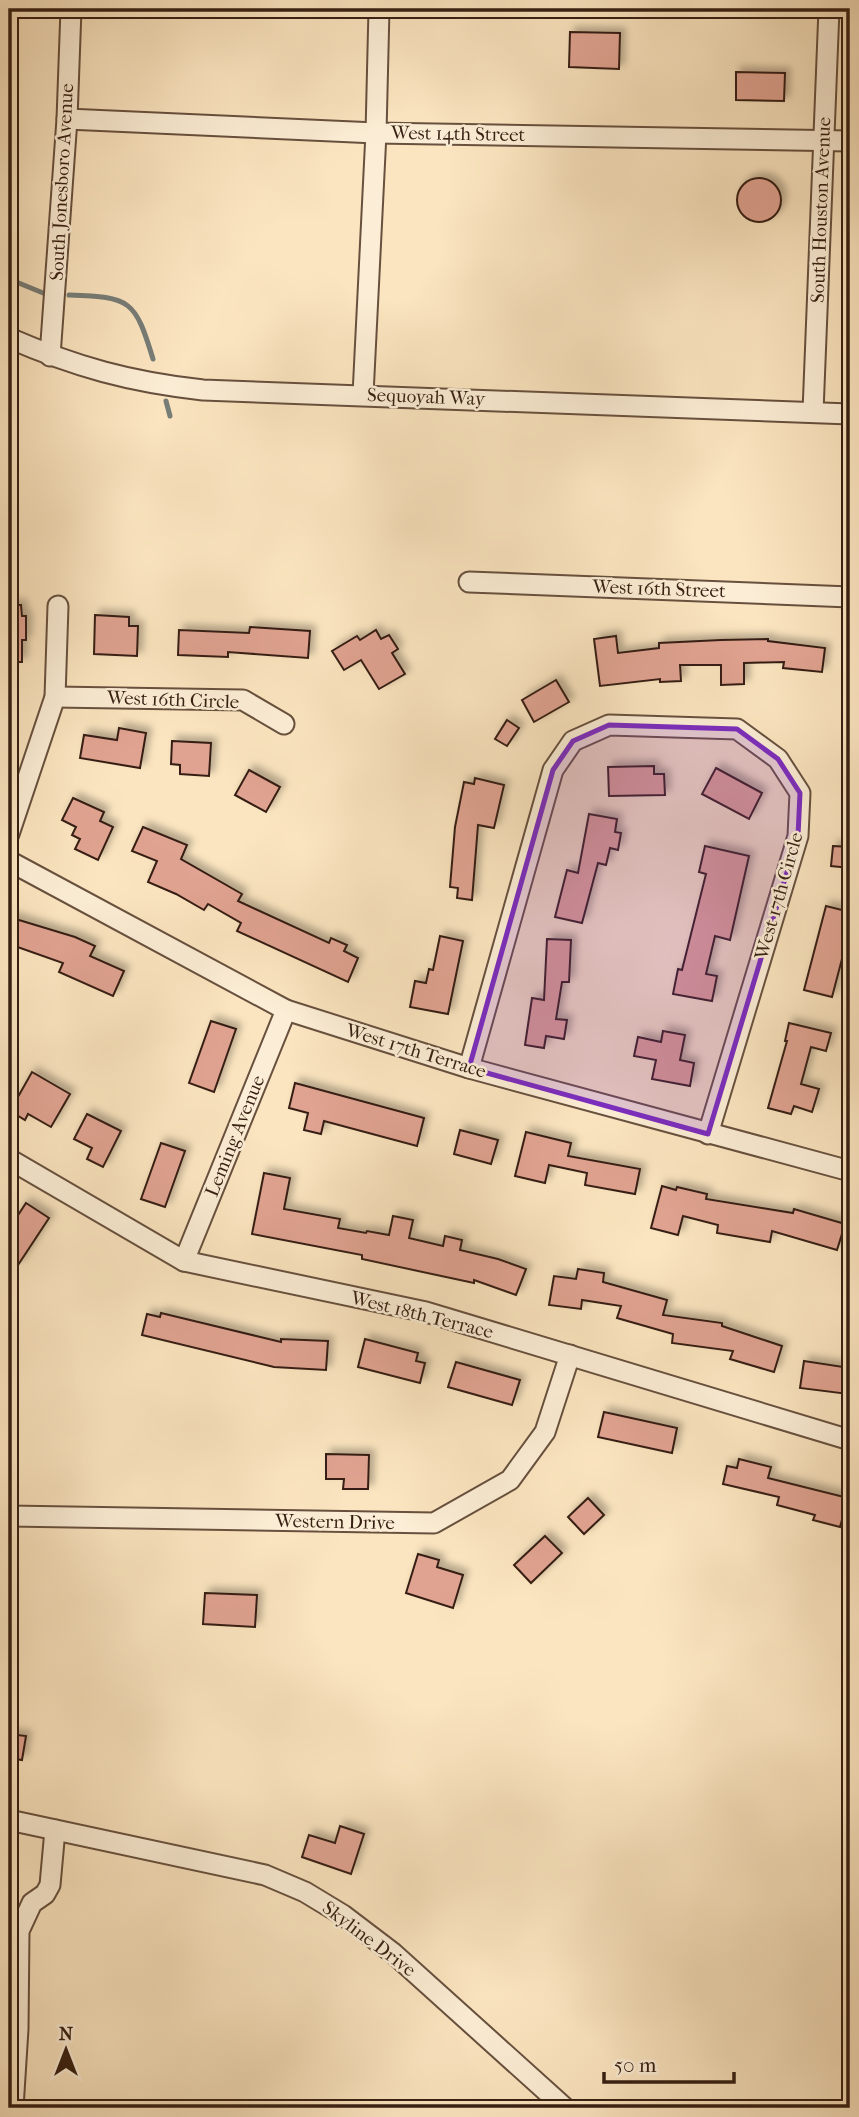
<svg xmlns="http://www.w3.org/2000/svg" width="859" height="2117" font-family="'IM FELL French Canon',serif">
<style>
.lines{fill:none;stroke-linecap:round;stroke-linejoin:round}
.stream{stroke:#777d78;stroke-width:5}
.building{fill:#e0a391;stroke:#361f12;stroke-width:2;filter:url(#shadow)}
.minor-casing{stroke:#67503e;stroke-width:23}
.minor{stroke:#fceed6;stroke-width:19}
.marked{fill:#7b2cbf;fill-opacity:0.2;stroke:#7b2cbf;stroke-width:5;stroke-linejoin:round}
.labels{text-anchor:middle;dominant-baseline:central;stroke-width:5;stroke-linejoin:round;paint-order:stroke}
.street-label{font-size:19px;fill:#361f12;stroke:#fceed6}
</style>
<defs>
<filter id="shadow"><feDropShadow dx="5" dy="-5" stdDeviation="3.5" flood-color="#0004"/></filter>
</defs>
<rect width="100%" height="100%" fill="#fbe5c0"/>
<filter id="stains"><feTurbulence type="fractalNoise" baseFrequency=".00286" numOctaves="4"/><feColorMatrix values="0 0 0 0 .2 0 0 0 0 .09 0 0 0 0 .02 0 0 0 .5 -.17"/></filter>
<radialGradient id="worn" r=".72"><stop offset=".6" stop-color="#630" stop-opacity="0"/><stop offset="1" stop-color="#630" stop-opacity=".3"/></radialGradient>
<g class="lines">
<g class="stream">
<path d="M 9,279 L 48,295"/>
<path d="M 69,295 C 131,297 135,300 153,359"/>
<path d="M 166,401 L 170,416"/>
</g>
</g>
<g class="building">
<path d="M 570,32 L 620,33 L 619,69 L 569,67 Z"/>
<path d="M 736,72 L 785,73 L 784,101 L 736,100 Z"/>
<circle cx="759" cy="200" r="22"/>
<path d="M 9,605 L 21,605 L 22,616 L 26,616 L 26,640 L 22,640 L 22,662 L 9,662 Z"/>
<path d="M 95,615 L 129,617 L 129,626 L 138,626 L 137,656 L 94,654 Z"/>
<path d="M 250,627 L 310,631 L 308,658 L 228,652 L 228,657 L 178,655 L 179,630 L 249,633 Z"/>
<path d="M 376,630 L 381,639 L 389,635 L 398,649 L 392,653 L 405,674 L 379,689 L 361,660 L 344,670 L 332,651 L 357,636 L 360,640 Z"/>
<path d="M 616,636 L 618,653 L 659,648 L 659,643 L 721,640 L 768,639 L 768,641 L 825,648 L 822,672 L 783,668 L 784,662 L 744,663 L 744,684 L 721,685 L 721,665 L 680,665 L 681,681 L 660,682 L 660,679 L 600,686 L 594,639 Z"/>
<path d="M 556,680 L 569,702 L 534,722 L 522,700 Z"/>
<path d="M 507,720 L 519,728 L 507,746 L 495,739 Z"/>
<path d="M 119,728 L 146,733 L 140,768 L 80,758 L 84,735 L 117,740 Z"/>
<path d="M 172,741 L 211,743 L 209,776 L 180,774 L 180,765 L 171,764 Z"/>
<path d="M 654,766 L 654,774 L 664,774 L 665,795 L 609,796 L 608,767 Z"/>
<path d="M 716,768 L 762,793 L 749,819 L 702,794 Z"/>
<path d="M 249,770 L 280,787 L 266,812 L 235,795 Z"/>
<path d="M 475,778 L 504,785 L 494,828 L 478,825 L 472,900 L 457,898 L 458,888 L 450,887 L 455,827 L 464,782 L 474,784 Z"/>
<path d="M 73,798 L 104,812 L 100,821 L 113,827 L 98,860 L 75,849 L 80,839 L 72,835 L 76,827 L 62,820 Z"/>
<path d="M 589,814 L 617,819 L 615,832 L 621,833 L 618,850 L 610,848 L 606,865 L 598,863 L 582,923 L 555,917 L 567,870 L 578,873 Z"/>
<path d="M 143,827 L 187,845 L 181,859 L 242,894 L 238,901 L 329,943 L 331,938 L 347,945 L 344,951 L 358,958 L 348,982 L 237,931 L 241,923 L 208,904 L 204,910 L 176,894 L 148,882 L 157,861 L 132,851 Z"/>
<path d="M 705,846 L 749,856 L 730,940 L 715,936 L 706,974 L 717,976 L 712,1001 L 673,994 L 678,969 L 682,970 L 706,874 L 699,872 Z"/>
<path d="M 833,846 L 850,847 L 850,868 L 831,866 Z"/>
<path d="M 826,906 L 850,912 L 850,936 L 848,936 L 832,997 L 804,990 Z"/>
<path d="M 9,917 L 75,937 L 95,946 L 90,956 L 124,971 L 113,996 L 59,972 L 63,963 L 9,944 Z"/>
<path d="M 440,936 L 463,941 L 448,1014 L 410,1007 L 415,981 L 426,983 L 429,969 L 433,970 Z"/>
<path d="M 547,939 L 571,940 L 569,982 L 562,982 L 556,1019 L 567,1020 L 564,1039 L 546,1036 L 544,1048 L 525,1045 L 532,998 L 544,1000 Z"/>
<path d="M 211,1021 L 236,1029 L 214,1092 L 189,1083 Z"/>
<path d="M 789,1023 L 831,1033 L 826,1051 L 811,1047 L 801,1084 L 819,1089 L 812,1112 L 794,1106 L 791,1114 L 768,1108 L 787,1041 L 785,1041 Z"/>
<path d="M 663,1031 L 685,1035 L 680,1060 L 694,1063 L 690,1086 L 652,1079 L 656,1060 L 634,1056 L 638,1037 L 661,1042 Z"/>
<path d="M 32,1072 L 70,1094 L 51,1127 L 28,1114 L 25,1120 L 10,1111 Z"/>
<path d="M 295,1083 L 424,1118 L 417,1146 L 324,1121 L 321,1134 L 304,1130 L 308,1113 L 289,1108 Z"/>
<path d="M 87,1114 L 121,1131 L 103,1167 L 87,1159 L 92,1148 L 74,1139 Z"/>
<path d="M 460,1130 L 498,1140 L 491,1164 L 454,1154 Z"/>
<path d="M 526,1132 L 571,1143 L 568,1156 L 640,1169 L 635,1194 L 585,1185 L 587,1173 L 549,1165 L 545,1183 L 515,1176 Z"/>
<path d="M 161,1143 L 185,1151 L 165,1207 L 141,1199 Z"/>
<path d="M 264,1173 L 290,1178 L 284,1209 L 340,1219 L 338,1228 L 366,1233 L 367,1231 L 389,1235 L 393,1216 L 413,1220 L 409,1238 L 443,1246 L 445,1236 L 462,1240 L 460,1250 L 498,1259 L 526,1269 L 516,1295 L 474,1280 L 474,1283 L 362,1259 L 362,1255 L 252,1234 Z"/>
<path d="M 662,1186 L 676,1190 L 677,1187 L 707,1194 L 706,1199 L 793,1213 L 794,1209 L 845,1224 L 837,1250 L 772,1231 L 770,1242 L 717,1233 L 718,1225 L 683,1216 L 678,1235 L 651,1228 Z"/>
<path d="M 26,1203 L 49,1218 L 18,1265 L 9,1259 L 9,1229 Z"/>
<path d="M 578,1269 L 604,1273 L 603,1282 L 667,1300 L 663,1315 L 722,1323 L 722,1326 L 782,1346 L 774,1372 L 730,1359 L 733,1351 L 672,1343 L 673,1334 L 617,1318 L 621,1306 L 582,1300 L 581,1309 L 549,1305 L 554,1276 L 576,1279 Z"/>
<path d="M 161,1313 L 281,1342 L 281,1339 L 328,1341 L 326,1370 L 274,1367 L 142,1335 L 147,1314 L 160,1317 Z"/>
<path d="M 365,1339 L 418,1353 L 416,1361 L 425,1363 L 420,1383 L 358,1367 Z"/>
<path d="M 804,1361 L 850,1368 L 848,1394 L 800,1388 Z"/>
<path d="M 456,1362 L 520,1380 L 512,1405 L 448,1387 Z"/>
<path d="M 604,1412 L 677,1428 L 672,1453 L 598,1437 Z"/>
<path d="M 326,1454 L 369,1455 L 368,1489 L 343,1489 L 344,1479 L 326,1479 Z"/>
<path d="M 739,1459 L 771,1467 L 768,1478 L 848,1498 L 840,1527 L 813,1520 L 815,1515 L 777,1505 L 779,1497 L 723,1484 L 727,1466 L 737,1468 Z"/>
<path d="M 588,1498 L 604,1515 L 584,1534 L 568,1517 Z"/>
<path d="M 545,1536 L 562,1553 L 531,1583 L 514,1565 Z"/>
<path d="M 418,1554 L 439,1560 L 437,1567 L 463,1575 L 453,1608 L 406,1593 Z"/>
<path d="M 205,1593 L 257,1595 L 255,1627 L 203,1624 Z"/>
<path d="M 9,1734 L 26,1736 L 22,1760 L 9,1758 Z"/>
<path d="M 340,1826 L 364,1834 L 351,1874 L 302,1857 L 309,1835 L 335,1843 Z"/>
</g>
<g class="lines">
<g class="minor-casing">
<g id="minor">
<path d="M 67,119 L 376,133 L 850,141"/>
<path d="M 9,338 C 76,367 130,382 203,390 L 850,414"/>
<path d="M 50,356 L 67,119 L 71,9"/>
<path d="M 363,395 L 376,133 L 379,9"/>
<path d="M 813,412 L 829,9"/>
<path d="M 469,582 L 850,597"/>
<path d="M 55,697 L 243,700 L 284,724"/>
<path d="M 9,834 L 55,697 L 58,606"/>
<path d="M 9,861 L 286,1010 L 469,1068 L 850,1171"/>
<path d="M 469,1068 L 553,770 L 573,741 L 609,725 L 737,729 L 778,759 L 800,793 L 798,836 L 708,1134"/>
<path d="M 9,1159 L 184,1261 L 426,1312 L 850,1440"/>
<path d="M 184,1261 L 286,1010"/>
<path d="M 9,1516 L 434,1523 L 510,1480 L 545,1432 L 570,1355"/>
<path d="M 9,1820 L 265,1875 L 305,1892 L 343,1915 L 393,1953 L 565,2108"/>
<path d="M 13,2108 L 18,2029 L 19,1931 L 32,1903 L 45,1894 L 50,1885 L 55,1830"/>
</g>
</g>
<use href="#minor" class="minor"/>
</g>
<path class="marked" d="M 609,725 L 737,729 L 778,759 L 800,793 L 798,836 L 708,1134 L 469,1068 L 553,770 L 573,741 Z"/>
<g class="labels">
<g class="street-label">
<text transform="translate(458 134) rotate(1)">West 14th Street</text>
<text transform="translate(62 182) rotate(-87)">South Jonesboro Avenue</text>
<text transform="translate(821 210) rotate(-88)">South Houston Avenue</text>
<text transform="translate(426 397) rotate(2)">Sequoyah Way</text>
<text transform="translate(659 589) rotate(2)">West 16th Street</text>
<text transform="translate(173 700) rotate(2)">West 16th Circle</text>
<text transform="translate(779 896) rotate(-74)">West 17th Circle</text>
<text transform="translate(416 1051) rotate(17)">West 17th Terrace</text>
<text transform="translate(235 1136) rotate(-68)">Leming Avenue</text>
<text transform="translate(422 1315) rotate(14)">West 18th Terrace</text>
<text transform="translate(335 1522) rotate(1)">Western Drive</text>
<text transform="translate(369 1939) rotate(37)">Skyline Drive</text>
</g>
</g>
<rect width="859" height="2117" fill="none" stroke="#fbe5c0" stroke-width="35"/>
<rect x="10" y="10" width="838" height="2096" fill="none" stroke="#361f12" stroke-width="3.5"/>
<rect x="18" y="18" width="824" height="2082" fill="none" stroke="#361f12" stroke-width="2"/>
<g transform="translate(66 2050)" stroke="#fceed6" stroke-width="5" paint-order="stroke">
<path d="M0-5L12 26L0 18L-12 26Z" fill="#361f12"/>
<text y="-10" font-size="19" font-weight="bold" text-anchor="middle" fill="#361f12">N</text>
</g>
<path d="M604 2072v10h130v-10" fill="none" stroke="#361f12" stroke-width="3.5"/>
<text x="614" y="2072" font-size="21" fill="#361f12" stroke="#fceed6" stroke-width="5" paint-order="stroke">50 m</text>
<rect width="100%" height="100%" filter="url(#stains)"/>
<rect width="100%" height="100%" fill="url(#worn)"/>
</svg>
